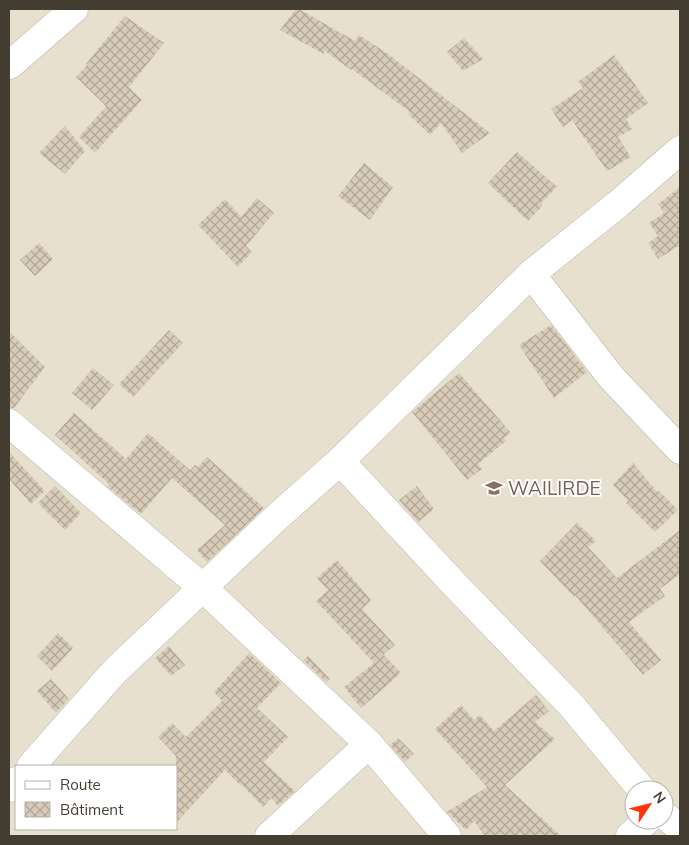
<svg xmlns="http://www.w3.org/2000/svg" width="689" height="845" font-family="Mulish,sans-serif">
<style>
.residential{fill:#e7e0cf;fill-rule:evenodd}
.building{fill:url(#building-cross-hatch)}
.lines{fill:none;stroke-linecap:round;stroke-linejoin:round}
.minor-casing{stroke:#beb6a4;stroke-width:29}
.minor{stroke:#fff;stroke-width:28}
.labels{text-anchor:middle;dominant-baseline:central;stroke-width:4;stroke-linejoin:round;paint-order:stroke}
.education-label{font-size:19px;fill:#785e54;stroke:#fff;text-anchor:start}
</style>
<defs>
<pattern id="building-cross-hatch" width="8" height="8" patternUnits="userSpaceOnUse" patternTransform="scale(1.25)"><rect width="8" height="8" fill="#d8ccb9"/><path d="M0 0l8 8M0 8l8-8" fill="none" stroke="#b1a797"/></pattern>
</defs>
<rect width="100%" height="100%" fill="#f3eee2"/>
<path class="residential" d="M 9,9 L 680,9 L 680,836 L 9,836 ZM 16,766 L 176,766 L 176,829 L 16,829 ZM 634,790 L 664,790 L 664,820 L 634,820 Z"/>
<g class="building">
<path d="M 296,9 L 299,9 L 355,41 L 359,35 L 388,54 L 490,133 L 462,153 L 441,123 L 430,135 L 408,114 L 410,112 L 352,69 L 351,70 L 325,51 L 324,54 L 280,30 Z"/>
<path d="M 125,16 L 164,43 L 129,87 L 142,100 L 95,153 L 79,137 L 106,106 L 76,77 L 87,65 L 86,64 Z"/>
<path d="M 464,38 L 483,59 L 463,71 L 447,52 Z"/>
<path d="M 614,55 L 648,103 L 626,119 L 632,129 L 618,137 L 631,157 L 607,171 L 572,120 L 563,127 L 551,109 L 583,88 L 578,82 Z"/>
<path d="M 65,126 L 85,151 L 65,174 L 39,153 Z"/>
<path d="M 517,152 L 557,187 L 541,203 L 543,205 L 528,221 L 488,183 Z"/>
<path d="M 364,163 L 393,187 L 370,220 L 338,196 Z"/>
<path d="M 680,187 L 680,245 L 658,259 L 648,243 L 658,236 L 649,223 L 664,213 L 658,204 Z"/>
<path d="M 257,198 L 274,213 L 246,246 L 252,252 L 238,267 L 198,225 L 225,199 L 241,217 Z"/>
<path d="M 39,243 L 53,259 L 35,276 L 20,260 Z"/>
<path d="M 551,325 L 587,372 L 554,398 L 519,345 Z"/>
<path d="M 169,330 L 183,343 L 133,397 L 119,384 Z"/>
<path d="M 9,331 L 45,367 L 14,408 L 9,408 Z"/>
<path d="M 93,368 L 114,385 L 92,410 L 72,393 Z"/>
<path d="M 459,373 L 511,433 L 504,438 L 506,441 L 478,464 L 482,469 L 467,480 L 412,412 Z"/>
<path d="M 74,413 L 126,459 L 148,433 L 190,470 L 195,465 L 198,467 L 207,457 L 264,508 L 207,562 L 197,550 L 225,525 L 172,478 L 141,514 L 107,486 L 109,484 L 55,435 Z"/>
<path d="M 9,452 L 45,491 L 31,504 L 9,479 Z"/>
<path d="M 633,463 L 657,492 L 659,491 L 678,510 L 655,532 L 626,503 L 628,501 L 613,485 Z"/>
<path d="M 55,486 L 81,513 L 65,530 L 38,503 Z"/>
<path d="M 417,486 L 434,509 L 418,522 L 399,500 Z"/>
<path d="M 577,523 L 596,541 L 588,547 L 617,578 L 680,530 L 680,574 L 660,589 L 665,596 L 629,622 L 661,660 L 643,675 L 575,595 L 574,597 L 540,561 Z"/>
<path d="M 337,560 L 371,600 L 362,609 L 395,645 L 381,657 L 384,655 L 401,673 L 361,708 L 344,687 L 374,663 L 316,601 L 328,590 L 317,578 Z"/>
<path d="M 58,633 L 73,648 L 52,671 L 37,656 Z"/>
<path d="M 169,646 L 185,665 L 171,676 L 155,658 Z"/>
<path d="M 249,653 L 281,683 L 257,708 L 288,737 L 264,762 L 295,791 L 278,806 L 271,798 L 263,807 L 242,785 L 241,786 L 225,770 L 176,823 L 176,756 L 158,737 L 172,723 L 186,737 L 222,701 L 214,692 Z"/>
<path d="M 308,656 L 330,679 L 326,682 L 303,660 Z"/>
<path d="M 51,679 L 69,699 L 56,713 L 37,691 Z"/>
<path d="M 536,695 L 549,711 L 535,722 L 555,739 L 505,785 L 561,836 L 485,836 L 474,821 L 466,830 L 447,812 L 487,787 L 435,729 L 461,705 L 474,720 L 480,715 L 494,731 Z"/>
<path d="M 398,738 L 414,754 L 405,762 L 390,745 Z"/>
</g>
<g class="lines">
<g class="minor-casing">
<g id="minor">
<path d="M 9,65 L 11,64 L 74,9"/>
<path d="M 531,274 L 611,377 L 680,450"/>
<path d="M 9,423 L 202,587 L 369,744 L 447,836"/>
<path d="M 340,461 L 456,586 L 571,705 L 642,790"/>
<path d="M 31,766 L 114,672 L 276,518 L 340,461 L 531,274 L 618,204 L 680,150"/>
<path d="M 9,788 L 16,781"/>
<path d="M 664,815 L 680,828"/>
<path d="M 269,836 L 369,744"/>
<path d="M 630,836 L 647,820"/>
</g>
</g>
<use href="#minor" class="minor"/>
</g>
<defs>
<g id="school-bare" transform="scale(1.35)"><path d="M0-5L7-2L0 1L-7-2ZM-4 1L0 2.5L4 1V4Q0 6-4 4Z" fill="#8d6e63" stroke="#fff" stroke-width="2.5" paint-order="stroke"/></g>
</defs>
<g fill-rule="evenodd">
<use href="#school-bare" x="494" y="488"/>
</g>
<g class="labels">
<g class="education-label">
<text x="508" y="488">WAILIRDE</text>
</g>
</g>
<rect width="689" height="845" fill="none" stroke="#443d32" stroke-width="20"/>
<rect x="15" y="765" width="162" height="65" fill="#ffffff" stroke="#b4b1ad"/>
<rect x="25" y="781" width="25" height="8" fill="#ffffff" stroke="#b4b1ad"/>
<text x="60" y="790" font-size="15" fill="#443d32">Route</text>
<rect x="25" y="802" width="25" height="15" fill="url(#building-cross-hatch)" stroke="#b4b1ad"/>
<text x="60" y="815" font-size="15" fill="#443d32">Bâtiment</text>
<g transform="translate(649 805) rotate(55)"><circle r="24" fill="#ffffff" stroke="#b4b1ad"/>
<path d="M0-4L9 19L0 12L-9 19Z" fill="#ff330c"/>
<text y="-8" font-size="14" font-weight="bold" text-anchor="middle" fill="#443d32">N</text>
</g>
</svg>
